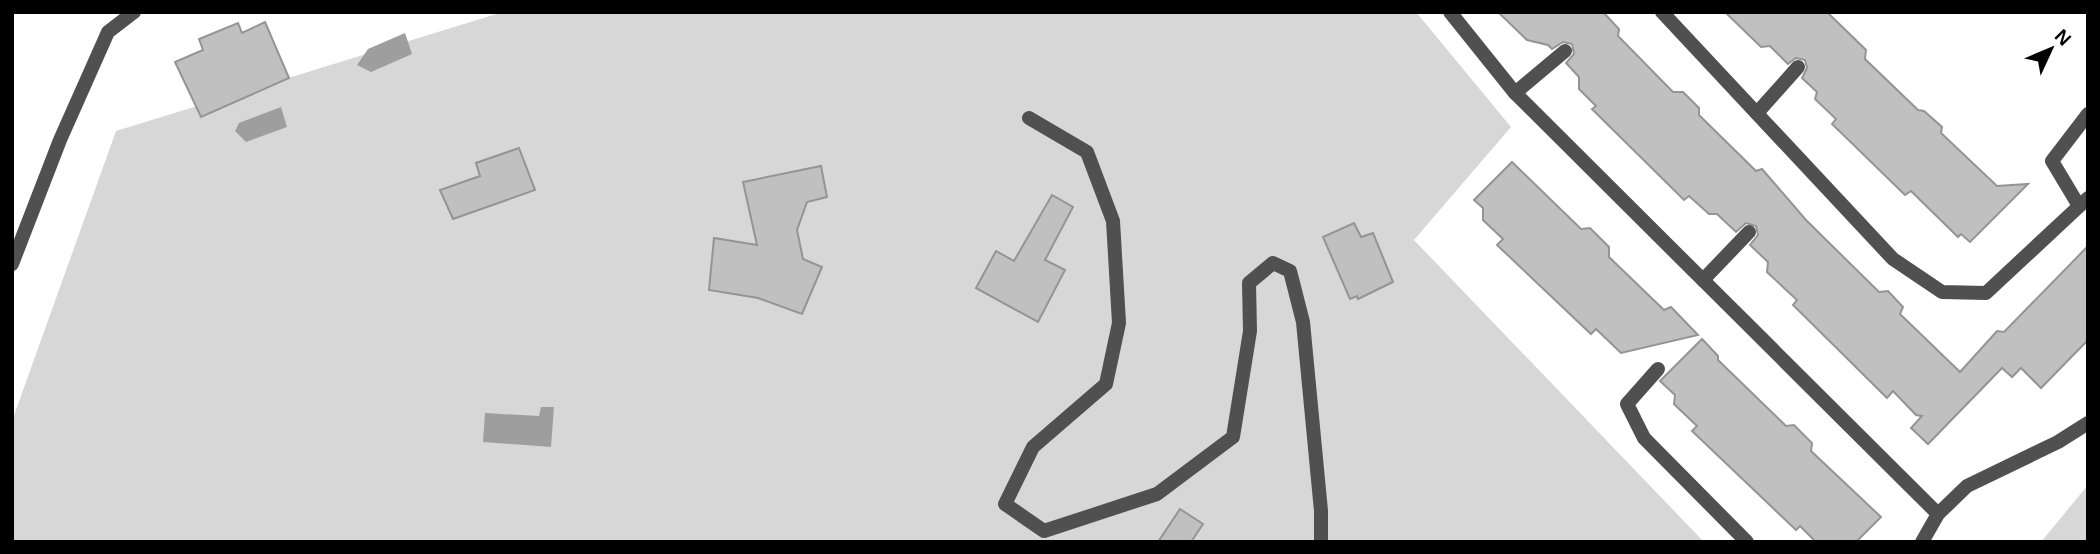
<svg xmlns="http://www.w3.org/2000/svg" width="2100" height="554" font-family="Arial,sans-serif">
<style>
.green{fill:#d7d7d7}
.water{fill:#9e9e9e}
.building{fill:#c0c0c0;stroke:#949494;stroke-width:2}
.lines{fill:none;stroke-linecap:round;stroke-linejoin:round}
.lane{stroke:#505050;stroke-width:14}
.street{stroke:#505050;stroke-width:14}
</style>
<rect width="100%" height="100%" fill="#fff"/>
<g class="green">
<path d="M 503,12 L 1416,12 L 1511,127 L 1414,240 L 1704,542 L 12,542 L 12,421 L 116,131 Z"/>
<path d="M 2088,485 L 2088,542 L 2041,542 Z"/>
</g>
<g class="water">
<path d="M 405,33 L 412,54 L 371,72 L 357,65 L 368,49 Z"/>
<path d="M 281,107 L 287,127 L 246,142 L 235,131 L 239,123 Z"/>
<path d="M 541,407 L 554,407 L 551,447 L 483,442 L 485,413 L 539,416 Z"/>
</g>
<g class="building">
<path d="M 1498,12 L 1603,12 L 1619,29 L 1618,36 L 1673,92 L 1683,92 L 1699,108 L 1699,115 L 1756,171 L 1762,169 L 1806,220 L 1879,292 L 1888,291 L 1903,307 L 1900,314 L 1960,372 L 1997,331 L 2004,332 L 2088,246 L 2088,340 L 2041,388 L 2021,368 L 2012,377 L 2002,368 L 1928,444 L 1911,428 L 1922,416 L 1916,415 L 1893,391 L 1887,398 L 1793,305 L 1797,300 L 1767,272 L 1768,262 L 1750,245 L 1758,235 L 1756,226 L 1746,223 L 1736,232 L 1717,214 L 1709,214 L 1689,196 L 1684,200 L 1592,109 L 1596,106 L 1579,89 L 1579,77 L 1566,63 L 1574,54 L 1572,44 L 1563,42 L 1552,49 L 1548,45 L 1527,40 Z"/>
<path d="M 1725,12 L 1827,12 L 1866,50 L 1865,59 L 1918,110 L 1924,111 L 1942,127 L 1941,133 L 1997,186 L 2028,184 L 1970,242 L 1961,234 L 1958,237 L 1911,191 L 1905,195 L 1832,124 L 1836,119 L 1815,99 L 1817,92 L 1802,78 L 1807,68 L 1805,60 L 1796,58 L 1788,64 L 1770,46 L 1761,47 Z"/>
<path d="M 265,22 L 289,78 L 201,117 L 175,62 L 203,50 L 199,39 L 238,23 L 242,33 Z"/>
<path d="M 519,148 L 535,190 L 453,219 L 440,190 L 480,176 L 476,163 Z"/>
<path d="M 1512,162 L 1581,229 L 1590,228 L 1609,247 L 1609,257 L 1664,310 L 1671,307 L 1698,335 L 1621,353 L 1596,329 L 1591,334 L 1497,245 L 1503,239 L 1483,220 L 1483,208 L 1474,200 Z"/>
<path d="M 821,166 L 827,197 L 807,202 L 797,230 L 803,259 L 822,267 L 802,314 L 758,298 L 709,290 L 714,238 L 757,245 L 743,182 Z"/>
<path d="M 1052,195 L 1073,207 L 1045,260 L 1065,270 L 1038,322 L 976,288 L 996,251 L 1014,261 Z"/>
<path d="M 1354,223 L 1361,237 L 1373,233 L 1393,282 L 1358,299 L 1357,296 L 1350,299 L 1323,237 Z"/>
<path d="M 1702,339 L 1718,356 L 1718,360 L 1786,426 L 1794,425 L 1812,443 L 1811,451 L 1881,517 L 1856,542 L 1816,542 L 1800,526 L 1796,530 L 1692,431 L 1697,426 L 1674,404 L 1675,395 L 1660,381 Z"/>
<path d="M 1180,509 L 1203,524 L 1191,542 L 1158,542 Z"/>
</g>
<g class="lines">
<path class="lane" d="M 2079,206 L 2052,161 L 2088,114"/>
<g class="street">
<path d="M 1450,12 L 1515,93 L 1938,514"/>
<path d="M 1662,12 L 1893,259 L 1942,292 L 1986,293 L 2088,198"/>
<path d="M 1515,93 L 1565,51"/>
<path d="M 1757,113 L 1798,67"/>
<path d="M 1029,118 L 1087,152 L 1113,221 L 1119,323 L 1106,384 L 1033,447 L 1005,504 L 1044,531 L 1157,494 L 1233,437 L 1250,331 L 1249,283 L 1273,263 L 1290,271 L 1303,322 L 1321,511 L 1321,542"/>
<path d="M 12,264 L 60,140 L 108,32 L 134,12"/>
<path d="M 1703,280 L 1749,232"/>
<path d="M 1658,369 L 1627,404 L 1644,438 L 1747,542"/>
<path d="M 1922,542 L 1938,514 L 1967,486 L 2058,442 L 2088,423"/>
</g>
</g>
<rect width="2100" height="554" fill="none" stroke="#000000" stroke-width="28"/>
<g transform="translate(2051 49) rotate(46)" stroke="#ffffff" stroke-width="5" paint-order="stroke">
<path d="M0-5L12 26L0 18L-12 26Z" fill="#000000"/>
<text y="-10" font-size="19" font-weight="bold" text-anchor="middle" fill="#000000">N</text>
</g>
</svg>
